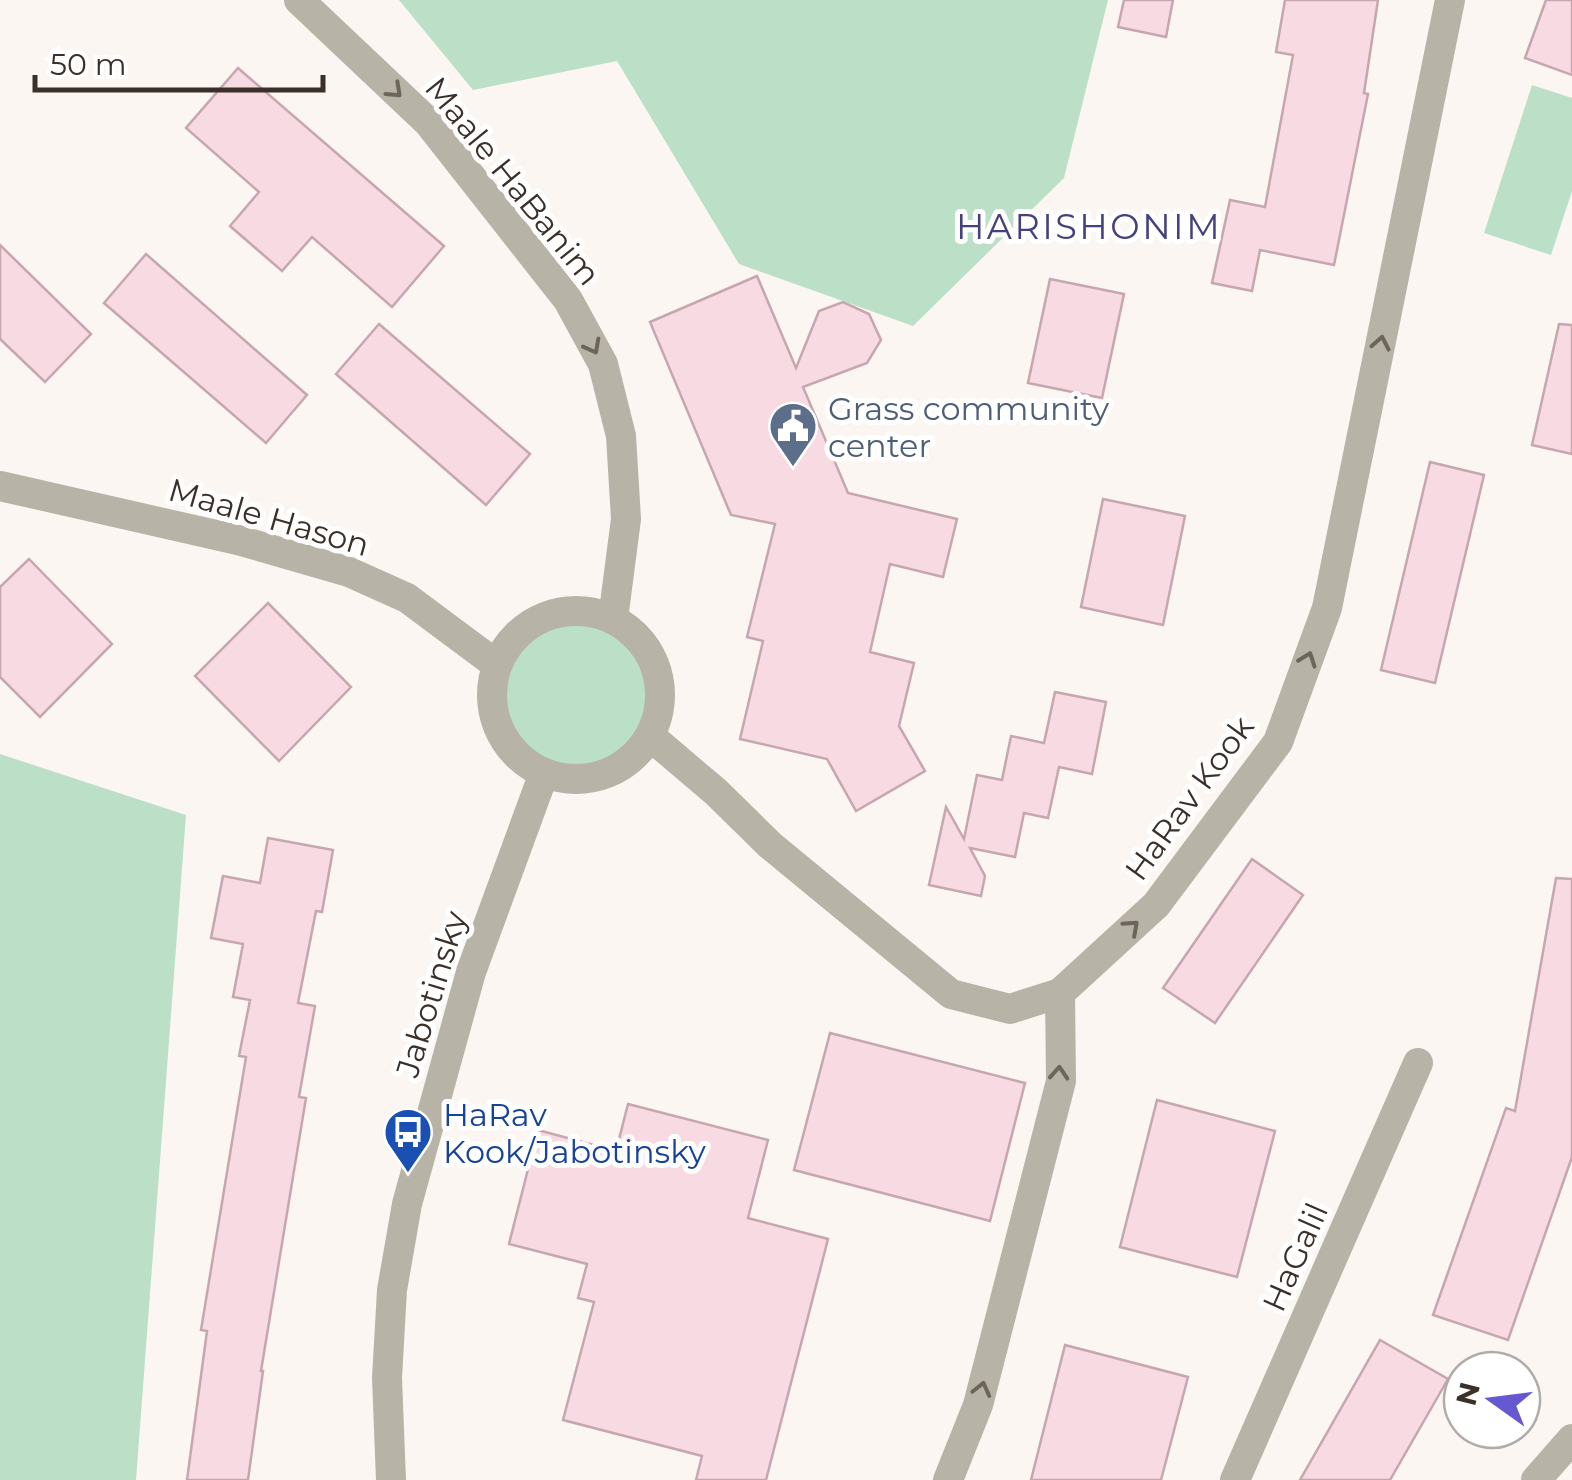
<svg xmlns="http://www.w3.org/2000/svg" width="1572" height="1480" font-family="Montserrat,sans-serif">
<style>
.green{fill:#bbe0c7}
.building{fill:#f8dae3;stroke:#c6a7b0;stroke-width:2.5}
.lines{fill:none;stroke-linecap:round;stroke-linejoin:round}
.minor{stroke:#b8b3a7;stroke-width:30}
.oneway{stroke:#6d645b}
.labels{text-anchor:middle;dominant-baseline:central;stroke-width:10;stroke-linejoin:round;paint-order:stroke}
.street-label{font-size:32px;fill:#3b3029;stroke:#fff}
.service-label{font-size:32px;fill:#4e5e75;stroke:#fff;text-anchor:start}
.transit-label{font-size:32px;fill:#164399;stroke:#fff;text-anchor:start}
.neighbourhood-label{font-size:35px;letter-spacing:2.5px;fill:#45417f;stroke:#fff}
</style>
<rect width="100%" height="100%" fill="#fbf6f2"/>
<g class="green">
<path d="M 399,0 L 1108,0 L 1064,178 L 913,326 L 739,264 L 617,61 L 473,90 Z"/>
<path d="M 1532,85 L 1572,98 L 1572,191 L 1551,255 L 1484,233 Z"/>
<circle cx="575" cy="695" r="72"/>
<path d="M 0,754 L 186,815 L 136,1480 L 0,1480 Z"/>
</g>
<g class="building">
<path d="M 1124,0 L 1173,0 L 1166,37 L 1118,27 Z"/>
<path d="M 1285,0 L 1378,0 L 1364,93 L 1368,94 L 1334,265 L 1260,250 L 1252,291 L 1212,283 L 1230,200 L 1265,207 L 1293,55 L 1276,52 Z"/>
<path d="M 1546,0 L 1572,0 L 1572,75 L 1525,58 Z"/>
<path d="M 238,68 L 444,246 L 392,307 L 312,237 L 282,271 L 230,226 L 259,192 L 186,128 Z"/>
<path d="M 0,245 L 91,334 L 45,382 L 0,339 Z"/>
<path d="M 146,254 L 307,395 L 266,443 L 104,303 Z"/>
<path d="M 757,276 L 796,368 L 819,311 L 843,302 L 869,314 L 881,340 L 867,363 L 803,387 L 848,493 L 957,519 L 943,577 L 890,564 L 870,652 L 914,663 L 899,726 L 925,771 L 856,811 L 827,759 L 740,739 L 763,641 L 747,637 L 775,524 L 731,515 L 650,322 Z"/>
<path d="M 1050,279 L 1124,294 L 1102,398 L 1028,383 Z"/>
<path d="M 379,324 L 530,454 L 486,505 L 336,374 Z"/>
<path d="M 1559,324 L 1572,325 L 1572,454 L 1532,445 Z"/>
<path d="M 1430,462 L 1484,475 L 1435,683 L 1381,670 Z"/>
<path d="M 1103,499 L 1185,516 L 1163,625 L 1081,607 Z"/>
<path d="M 29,559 L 112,644 L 40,717 L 0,677 L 0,587 Z"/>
<path d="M 268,603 L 351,687 L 279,761 L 195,676 Z"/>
<path d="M 1055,692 L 1106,702 L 1092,774 L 1059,767 L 1048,818 L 1024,813 L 1015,857 L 970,848 L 985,876 L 981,896 L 929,885 L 946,807 L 964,839 L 977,775 L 1002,780 L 1011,736 L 1044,743 Z"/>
<path d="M 268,838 L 333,850 L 322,912 L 316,911 L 298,1003 L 315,1006 L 299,1097 L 306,1098 L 261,1371 L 263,1371 L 248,1480 L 187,1480 L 207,1331 L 201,1330 L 246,1057 L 239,1056 L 250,1000 L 233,997 L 243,944 L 211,938 L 223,876 L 260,883 Z"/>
<path d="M 1252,859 L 1303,895 L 1215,1023 L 1163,988 Z"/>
<path d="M 1556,878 L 1572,879 L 1572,1157 L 1508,1340 L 1433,1315 L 1506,1108 L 1515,1111 Z"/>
<path d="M 830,1033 L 1025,1083 L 990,1221 L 794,1170 Z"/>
<path d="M 1157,1100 L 1275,1131 L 1237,1277 L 1120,1247 Z"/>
<path d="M 628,1104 L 768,1140 L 748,1218 L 828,1239 L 766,1480 L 696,1480 L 702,1456 L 563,1420 L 594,1302 L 578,1298 L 587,1264 L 509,1244 L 538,1130 L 616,1151 Z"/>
<path d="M 1380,1340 L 1448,1379 L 1390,1480 L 1300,1480 Z"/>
<path d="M 1065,1345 L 1188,1377 L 1161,1480 L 1031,1480 Z"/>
</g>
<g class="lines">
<g class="minor">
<path d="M 299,0 L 428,122 L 568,300 L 603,364 L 621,436 L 626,519 L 613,619"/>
<path d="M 0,486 L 238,540 L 349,572 L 407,598 L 497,665"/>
<circle cx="576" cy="695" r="84"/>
<path d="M 650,736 L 716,792 L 770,845 L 951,994 L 1010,1009 L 1060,993 L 1156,905 L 1278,742 L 1327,608 L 1450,0"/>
<path d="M 391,1480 L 387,1378 L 392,1290 L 407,1204 L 471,972 L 544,773"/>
<path d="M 948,1480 L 978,1405 L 1061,1081 L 1060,993"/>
<path d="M 1235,1480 L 1418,1063"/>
<path d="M 1536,1480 L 1572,1439"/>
</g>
</g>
<defs><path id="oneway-chevron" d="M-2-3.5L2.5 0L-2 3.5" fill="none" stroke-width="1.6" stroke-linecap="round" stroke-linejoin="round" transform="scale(2.5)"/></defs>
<g class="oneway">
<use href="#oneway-chevron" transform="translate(395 91) rotate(43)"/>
<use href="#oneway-chevron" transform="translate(1381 343) rotate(-79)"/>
<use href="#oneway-chevron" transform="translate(593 347) rotate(62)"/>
<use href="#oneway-chevron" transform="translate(1308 659) rotate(-70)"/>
<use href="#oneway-chevron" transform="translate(1132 927) rotate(-42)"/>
<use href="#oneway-chevron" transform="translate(1059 1073) rotate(-86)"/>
<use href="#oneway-chevron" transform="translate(982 1389) rotate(-76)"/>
</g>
<defs>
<g id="civic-pin" transform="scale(2.5)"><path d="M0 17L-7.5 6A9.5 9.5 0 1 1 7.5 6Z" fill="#5c6f8a" stroke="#fff"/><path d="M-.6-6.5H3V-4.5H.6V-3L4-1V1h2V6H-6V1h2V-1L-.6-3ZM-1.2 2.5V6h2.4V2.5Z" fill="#fff"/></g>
<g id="bus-pin" transform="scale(2.5)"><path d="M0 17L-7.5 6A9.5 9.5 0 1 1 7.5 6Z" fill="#1a4fb4" stroke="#fff"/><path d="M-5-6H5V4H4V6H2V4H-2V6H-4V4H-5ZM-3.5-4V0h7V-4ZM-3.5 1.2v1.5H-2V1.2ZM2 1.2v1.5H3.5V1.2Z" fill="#fff"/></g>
</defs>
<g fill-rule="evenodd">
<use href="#civic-pin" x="793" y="426"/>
<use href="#bus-pin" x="408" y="1132"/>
</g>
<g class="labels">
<g class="street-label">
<text transform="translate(513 181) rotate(51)">Maale HaBanim</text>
<text transform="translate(269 517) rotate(16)">Maale Hason</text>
<text transform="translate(1189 798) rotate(-54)">HaRav Kook</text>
<text transform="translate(431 994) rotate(-73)">Jabotinsky</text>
<text transform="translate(1295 1257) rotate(-66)">HaGalil</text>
</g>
<g class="service-label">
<text x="828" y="408">Grass community<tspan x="828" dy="37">center</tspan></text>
</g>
<g class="transit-label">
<text x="443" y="1114">HaRav<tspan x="443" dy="37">Kook/Jabotinsky</tspan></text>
</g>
<g class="neighbourhood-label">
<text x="1089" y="226">HARISHONIM</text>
</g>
</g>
<g transform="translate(1492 1400) rotate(284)"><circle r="48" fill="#ffffff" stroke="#b1aca9" stroke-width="2.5"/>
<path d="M0-8L18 38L0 25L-18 38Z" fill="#6658d1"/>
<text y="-15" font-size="28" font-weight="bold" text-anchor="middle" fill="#3b3029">N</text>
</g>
<path d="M35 75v15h288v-15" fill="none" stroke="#3b3029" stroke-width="5"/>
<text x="50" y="75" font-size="30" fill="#3b3029" stroke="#ffffff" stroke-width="8" paint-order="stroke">50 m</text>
</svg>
